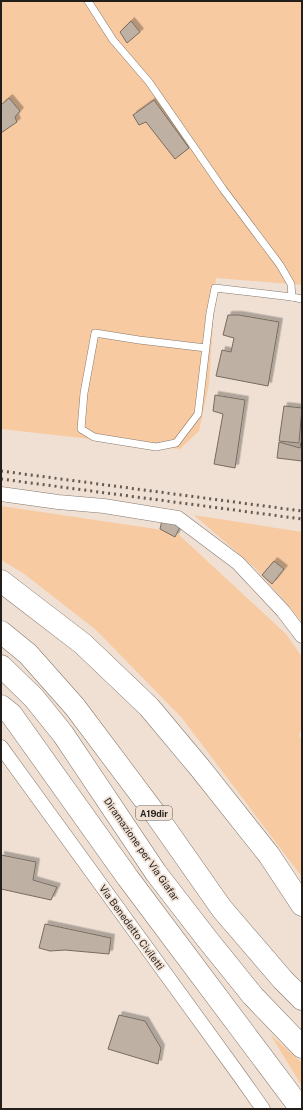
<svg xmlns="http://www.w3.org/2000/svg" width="303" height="1110" font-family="'Public Sans',sans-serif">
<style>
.green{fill:#f8caa1}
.building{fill:#beb0a3;stroke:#786b5f;filter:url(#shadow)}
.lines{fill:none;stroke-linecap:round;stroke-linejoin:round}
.service-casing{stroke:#86786c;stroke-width:8}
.minor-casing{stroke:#86786c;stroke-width:15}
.motorway-casing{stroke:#86786c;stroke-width:23}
.service{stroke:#fff;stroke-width:7}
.minor{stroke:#fff;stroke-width:14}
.motorway{stroke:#fff;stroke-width:22}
.rail{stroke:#645b55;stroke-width:3;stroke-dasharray:2 4;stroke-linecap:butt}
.labels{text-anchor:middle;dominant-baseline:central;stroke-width:3.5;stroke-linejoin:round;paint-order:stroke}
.shield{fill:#efe0d3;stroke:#615852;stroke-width:1}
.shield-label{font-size:9px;font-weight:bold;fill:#241e1a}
.street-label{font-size:10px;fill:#241e1a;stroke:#efe0d3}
</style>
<defs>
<filter id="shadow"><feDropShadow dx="3.5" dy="-3.5" stdDeviation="0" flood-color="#0004"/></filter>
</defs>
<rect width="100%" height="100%" fill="#efe0d3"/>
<g class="green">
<path d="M 1,1 L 302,1 L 302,285 L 216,278 L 209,384 L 199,431 L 180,449 L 1,429 Z"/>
<path d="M 1,506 L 176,532 L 286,634 L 302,657 L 302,726 L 299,735 L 302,741 L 302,877 L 182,718 L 96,630 L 23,573 L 1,560 Z"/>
<path d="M 194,515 L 302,532 L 302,622 L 289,606 L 254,567 Z"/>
<path d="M 270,1034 L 302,1063 L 302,1086 Z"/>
</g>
<g class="building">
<path d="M 131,21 L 140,32 L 127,43 L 120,32 Z"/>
<path d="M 9,98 L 20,111 L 15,117 L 17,122 L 1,133 L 1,105 Z"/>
<path d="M 154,100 L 189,148 L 175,159 L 146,122 L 139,125 L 133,115 Z"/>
<path d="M 228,315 L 239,315 L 279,322 L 268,386 L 216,376 L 222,350 L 231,352 L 234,338 L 223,335 Z"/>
<path d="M 215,395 L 245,400 L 235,468 L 214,464 L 223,414 L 213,411 Z"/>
<path d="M 284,406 L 302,408 L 299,443 L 279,441 Z"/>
<path d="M 302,434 L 302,461 L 277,458 L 279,442 L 300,448 Z"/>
<path d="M 162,520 L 166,520 L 180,527 L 175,537 L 160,529 Z"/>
<path d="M 274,561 L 284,569 L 272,584 L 262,575 Z"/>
<path d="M 1,855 L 36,862 L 33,880 L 57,887 L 51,900 L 1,889 Z"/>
<path d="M 45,924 L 111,938 L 109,954 L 65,950 L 50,951 L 39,948 Z"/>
<path d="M 119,1015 L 145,1021 L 161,1048 L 158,1064 L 108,1049 Z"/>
</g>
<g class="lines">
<g class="service-casing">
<g id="service">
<path d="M 88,1 L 113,40 L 149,82 L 223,189 L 280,265 L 291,284 L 292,297 L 302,299"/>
<path d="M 206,348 L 139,340 L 95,333 L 84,393 L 81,429 L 94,437 L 156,447 L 176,443 L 198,414 L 210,313 L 215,288 L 292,297"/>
</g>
</g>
<g class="minor-casing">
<g id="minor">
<path d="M 1,494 L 58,502 L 104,506 L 178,518 L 238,563 L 283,611 L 302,636"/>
<path d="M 1,747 L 239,1075 L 263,1109"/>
</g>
</g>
<g class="motorway-casing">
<g id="motorway">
<path d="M 1,581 L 83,644 L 149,707 L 200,768 L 269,855 L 302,905"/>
<path d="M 1,632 L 28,654 L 75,707 L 156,815 L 222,909 L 283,980 L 302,999"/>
<path d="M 1,666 L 34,698 L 63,734 L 156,873 L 207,939 L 253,996 L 302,1047"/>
<path d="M 1,706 L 11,714 L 128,878 L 301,1109"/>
</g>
</g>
<use href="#service" class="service"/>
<use href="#minor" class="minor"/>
<use href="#motorway" class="motorway"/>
<g class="rail">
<path d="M 1,471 L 302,511"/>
<path d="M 1,479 L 302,519"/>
</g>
</g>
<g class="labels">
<rect class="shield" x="136" y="806" width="36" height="14" rx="3"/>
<g class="shield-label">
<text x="154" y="813">A19dir</text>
</g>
<g class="street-label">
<text transform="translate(142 849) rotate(55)">Diramazione per Via Giafar</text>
<text transform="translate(132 927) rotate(54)">Via Benedetto Civiletti</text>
</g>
</g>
<rect width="303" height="1110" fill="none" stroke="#241e1a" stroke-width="4"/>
</svg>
